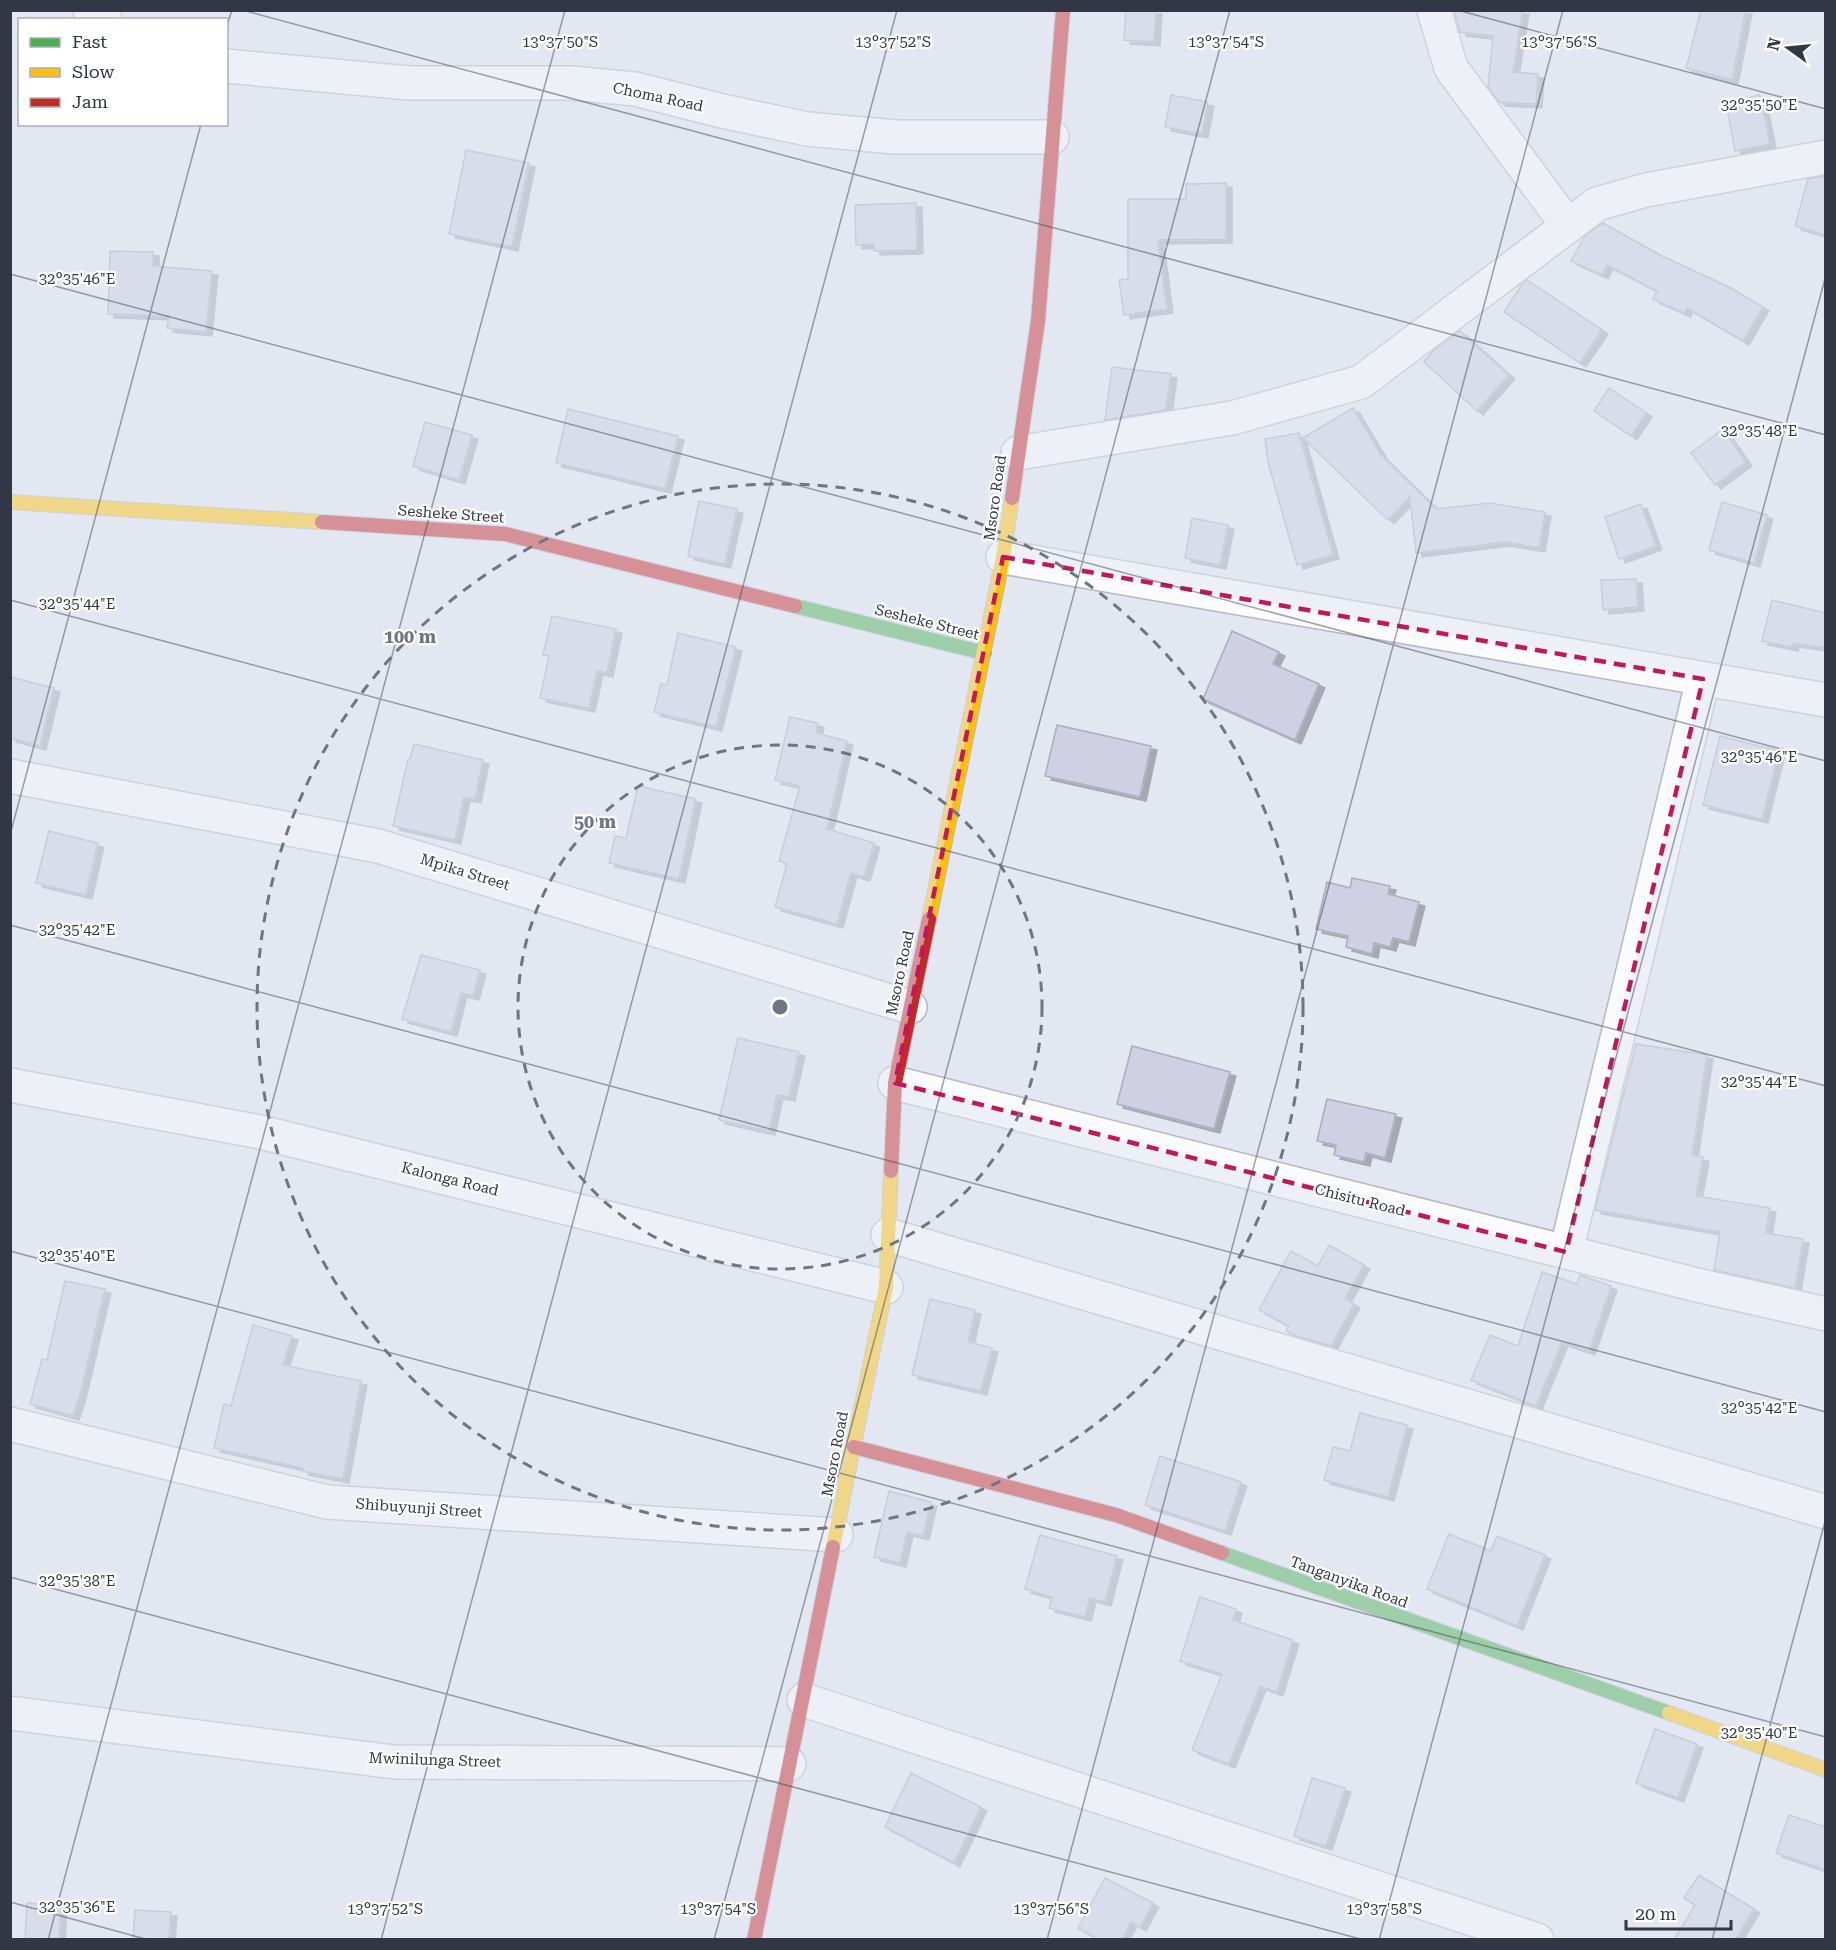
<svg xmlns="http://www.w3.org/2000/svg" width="1836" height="1950" font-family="'Roboto Serif',serif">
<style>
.building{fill:#cfd0e3;stroke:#acadb9;stroke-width:1.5;filter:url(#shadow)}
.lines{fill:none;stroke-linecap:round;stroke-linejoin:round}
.street-casing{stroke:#b3b8c3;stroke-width:36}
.fast-casing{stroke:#b3b8c3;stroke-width:16}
.slow-casing{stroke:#b3b8c3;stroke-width:16}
.jam-casing{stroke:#b3b8c3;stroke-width:16}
.street{stroke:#fbfbfd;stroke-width:33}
.fast{stroke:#4caf50;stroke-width:14}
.slow{stroke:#ffc107;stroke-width:14}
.jam{stroke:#c62828;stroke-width:14}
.marked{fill:none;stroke:#c2185b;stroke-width:4.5;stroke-dasharray:12 8;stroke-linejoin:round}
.ticks{fill:none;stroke:#313744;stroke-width:1.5;stroke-opacity:0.45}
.ring{fill:none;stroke:#6f7581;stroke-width:3;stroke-dasharray:10 8}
.labels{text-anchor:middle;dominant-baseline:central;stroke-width:4.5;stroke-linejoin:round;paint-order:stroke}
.street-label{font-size:15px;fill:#313744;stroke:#fff}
.ticks-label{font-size:15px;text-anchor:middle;fill:#313744;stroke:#fff;stroke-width:4.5;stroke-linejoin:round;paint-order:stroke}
.centre{fill:#6f7581;stroke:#fff;stroke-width:3}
.ring-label{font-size:18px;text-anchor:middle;font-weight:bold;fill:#6f7581;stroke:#fff;stroke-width:4.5;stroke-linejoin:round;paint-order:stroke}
</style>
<defs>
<filter id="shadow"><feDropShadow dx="6" dy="4" stdDeviation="0" flood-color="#0004"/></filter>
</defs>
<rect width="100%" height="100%" fill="#e2e7f2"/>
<g class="building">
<path d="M 1126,10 L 1156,10 L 1154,42 L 1124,40 Z"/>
<path d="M 1454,10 L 1523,10 L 1513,72 L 1538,74 L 1536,104 L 1499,102 L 1488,87 L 1493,36 L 1460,32 Z"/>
<path d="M 1701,10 L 1746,10 L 1732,80 L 1686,68 Z"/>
<path d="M 1171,95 L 1208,102 L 1202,134 L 1165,127 Z"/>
<path d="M 1760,95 L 1770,144 L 1735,151 L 1726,103 Z"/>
<path d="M 466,150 L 529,163 L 512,247 L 449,234 Z"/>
<path d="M 1826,176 L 1826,235 L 1795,226 L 1808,179 Z"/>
<path d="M 1226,183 L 1226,239 L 1158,240 L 1167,309 L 1124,315 L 1119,280 L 1128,279 L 1128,199 L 1186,199 L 1186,184 Z"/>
<path d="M 916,203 L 917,250 L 874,251 L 874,244 L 856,245 L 855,205 Z"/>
<path d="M 1603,223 L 1660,255 L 1731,288 L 1763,307 L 1743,341 L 1687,308 L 1684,313 L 1653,299 L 1657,291 L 1607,265 L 1602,275 L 1571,261 L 1585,236 Z"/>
<path d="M 110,251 L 153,252 L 153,266 L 212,271 L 206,332 L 167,328 L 169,316 L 108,314 Z"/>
<path d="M 1527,280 L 1602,330 L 1580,363 L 1504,312 L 1522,284 Z"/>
<path d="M 1460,331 L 1509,375 L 1477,411 L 1424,362 L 1433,351 Z"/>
<path d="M 1112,367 L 1171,374 L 1166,410 L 1105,420 Z"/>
<path d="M 1609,388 L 1646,413 L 1631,436 L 1594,411 Z"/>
<path d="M 1353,408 L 1381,455 L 1436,509 L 1490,503 L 1545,512 L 1539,548 L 1505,542 L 1416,553 L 1410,497 L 1388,520 L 1303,438 Z"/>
<path d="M 568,409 L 678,436 L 665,489 L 556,463 Z"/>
<path d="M 425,422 L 472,435 L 459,480 L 413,466 Z"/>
<path d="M 1723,429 L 1746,462 L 1715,485 L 1691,453 Z"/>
<path d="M 1299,433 L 1333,555 L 1297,565 L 1268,462 L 1265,439 Z"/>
<path d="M 699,501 L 737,509 L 725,564 L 688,556 Z"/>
<path d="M 1722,502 L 1767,515 L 1754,563 L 1709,550 Z"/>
<path d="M 1641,504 L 1656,546 L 1619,559 L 1605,517 Z"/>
<path d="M 1192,518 L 1228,525 L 1220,565 L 1185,558 Z"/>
<path d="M 1636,579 L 1638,607 L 1603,610 L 1601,580 Z"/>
<path d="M 1772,600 L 1826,613 L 1826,648 L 1793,643 L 1792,647 L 1762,641 Z"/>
<path d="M 552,616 L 616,629 L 607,673 L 597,671 L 589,708 L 540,698 L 549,656 L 543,655 Z"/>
<path d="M 1232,631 L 1279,652 L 1273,664 L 1319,684 L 1295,740 L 1203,699 Z"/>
<path d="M 678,633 L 736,647 L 716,727 L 654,712 L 661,684 L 667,685 Z"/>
<path d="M 10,677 L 54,688 L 40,746 L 10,738 Z"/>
<path d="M 790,717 L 818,723 L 816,733 L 847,741 L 827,829 L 874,843 L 864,877 L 851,873 L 837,924 L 775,907 L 787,864 L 779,861 L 800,786 L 775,780 Z"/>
<path d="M 1057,725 L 1151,746 L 1140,797 L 1045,776 Z"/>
<path d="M 1720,736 L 1779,751 L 1762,819 L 1703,805 Z"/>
<path d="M 414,744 L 483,760 L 475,799 L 464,797 L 455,840 L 393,826 L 408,759 L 410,759 Z"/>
<path d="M 638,786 L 696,799 L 679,879 L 609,863 L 615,836 L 626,838 Z"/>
<path d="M 49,831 L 98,843 L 86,895 L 36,883 Z"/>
<path d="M 1352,878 L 1390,886 L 1388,894 L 1419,902 L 1409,942 L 1393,938 L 1390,947 L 1374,943 L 1372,954 L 1346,947 L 1348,936 L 1316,929 L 1327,882 L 1350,888 Z"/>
<path d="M 421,955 L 480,970 L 473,996 L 461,993 L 451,1032 L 402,1019 Z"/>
<path d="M 738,1038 L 799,1052 L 789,1097 L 777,1095 L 769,1131 L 719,1120 Z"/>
<path d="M 1636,1044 L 1707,1055 L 1692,1155 L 1703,1157 L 1696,1196 L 1770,1208 L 1766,1233 L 1803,1239 L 1795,1288 L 1714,1270 L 1720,1232 L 1595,1210 Z"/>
<path d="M 1132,1046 L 1230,1072 L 1214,1129 L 1117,1104 Z"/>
<path d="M 1327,1099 L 1396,1114 L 1385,1158 L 1366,1153 L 1364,1162 L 1334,1155 L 1336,1145 L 1317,1141 Z"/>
<path d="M 1329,1245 L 1364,1265 L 1345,1299 L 1354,1304 L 1331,1346 L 1296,1336 L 1286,1331 L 1289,1326 L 1259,1310 L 1291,1251 L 1318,1266 Z"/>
<path d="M 1542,1272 L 1577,1284 L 1580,1275 L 1611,1286 L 1589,1351 L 1562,1342 L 1536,1406 L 1471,1380 L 1490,1335 L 1518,1346 Z"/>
<path d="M 65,1281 L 105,1289 L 80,1395 L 73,1416 L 30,1404 L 42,1359 L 47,1360 Z"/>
<path d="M 930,1299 L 975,1310 L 968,1342 L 992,1348 L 981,1391 L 912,1375 Z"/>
<path d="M 253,1325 L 292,1336 L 283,1365 L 361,1381 L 343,1479 L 302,1471 L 303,1468 L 214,1448 L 224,1404 L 231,1406 Z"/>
<path d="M 1360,1413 L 1407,1425 L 1388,1497 L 1324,1480 L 1333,1447 L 1350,1451 Z"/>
<path d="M 1160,1456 L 1241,1482 L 1225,1531 L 1145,1505 Z"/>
<path d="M 889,1491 L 931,1502 L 923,1536 L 907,1532 L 900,1563 L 874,1557 Z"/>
<path d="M 1449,1534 L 1491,1551 L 1497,1536 L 1545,1555 L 1517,1626 L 1427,1589 Z"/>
<path d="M 1040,1535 L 1117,1556 L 1105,1602 L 1090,1598 L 1085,1617 L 1049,1608 L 1052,1597 L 1025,1589 Z"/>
<path d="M 1200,1597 L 1236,1609 L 1233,1620 L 1293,1640 L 1277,1692 L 1260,1686 L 1229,1764 L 1192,1750 L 1222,1674 L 1180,1661 Z"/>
<path d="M 1655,1729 L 1697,1744 L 1678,1798 L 1636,1783 Z"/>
<path d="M 911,1773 L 981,1807 L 954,1863 L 885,1827 Z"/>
<path d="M 1312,1778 L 1345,1788 L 1326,1846 L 1294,1836 Z"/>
<path d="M 1789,1815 L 1826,1827 L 1826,1870 L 1776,1853 Z"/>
<path d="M 1699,1875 L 1754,1909 L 1735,1940 L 1674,1940 L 1695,1905 L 1684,1898 Z"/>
<path d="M 1105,1878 L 1153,1903 L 1140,1927 L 1131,1922 L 1122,1940 L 1098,1940 L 1078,1928 Z"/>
<path d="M 27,1903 L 61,1905 L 59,1940 L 25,1940 Z"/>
<path d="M 135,1910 L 171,1912 L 169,1940 L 133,1940 Z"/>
</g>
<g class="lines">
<g class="street-casing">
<g id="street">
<path d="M 90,10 L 105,20"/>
<path d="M 1434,10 L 1451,68 L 1568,226"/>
<path d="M 226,66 L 409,83 L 571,83 L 635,89 L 722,111 L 807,129 L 895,137 L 1052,137"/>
<path d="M 1018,453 L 1232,418 L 1361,382 L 1597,204 L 1646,190 L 1826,157"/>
<path d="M 1003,557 L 1826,700"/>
<path d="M 10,776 L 378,846 L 910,1007"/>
<path d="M 895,1083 L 1701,1286 L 1826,1314"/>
<path d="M 10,1085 L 260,1132 L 886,1287"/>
<path d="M 888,1235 L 1826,1512"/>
<path d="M 1566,1252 L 1703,679"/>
<path d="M 10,1424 L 327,1502 L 836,1535"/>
<path d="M 804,1700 L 1537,1940"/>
<path d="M 10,1713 L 394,1762 L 789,1764"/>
</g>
</g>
<g class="fast-casing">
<g id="fast">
<path d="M 795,606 L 984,653"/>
<path d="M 1222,1553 L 1669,1713"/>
</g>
</g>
<g class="slow-casing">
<g id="slow">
<path d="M 10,502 L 322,522"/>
<path d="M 929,919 L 1003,557 L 1012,498"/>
<path d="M 833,1547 L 886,1287 L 891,1171"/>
<path d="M 1669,1713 L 1826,1770"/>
</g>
</g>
<g class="jam-casing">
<g id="jam">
<path d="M 1012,498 L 1038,321 L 1063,10"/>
<path d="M 322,522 L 505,534 L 795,606"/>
<path d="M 891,1171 L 895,1083 L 929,919"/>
<path d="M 854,1447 L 1116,1515 L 1222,1553"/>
<path d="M 754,1940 L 833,1547"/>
</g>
</g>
<use href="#street" class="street"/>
<use href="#fast" class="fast"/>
<use href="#slow" class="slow"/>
<use href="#jam" class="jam"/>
</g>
<path d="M0 0H1836V1950H0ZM 1003,557 L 1703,679 L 1566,1252 L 895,1083 Z" fill="#e2e7f2" fill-opacity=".55" fill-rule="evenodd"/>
<path class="marked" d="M 1003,557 L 1703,679 L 1566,1252 L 895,1083 Z"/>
<path class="ticks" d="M 242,10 L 1826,435M 1457,10 L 1826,109M 226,29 L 232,10M 10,274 L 1826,761M 10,600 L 1826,1086M 10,835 L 201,124M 10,925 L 1826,1412M 10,1251 L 1826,1737M 10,1577 L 1364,1940M 10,1902 L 149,1940M 48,1940 L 565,10M 381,1940 L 897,10M 714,1940 L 1230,10M 1047,1940 L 1563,10M 1379,1940 L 1826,275M 1712,1940 L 1826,1518"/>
<g class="ring">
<circle cx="780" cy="1007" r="262"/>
<circle cx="780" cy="1007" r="523"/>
</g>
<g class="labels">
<g class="street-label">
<text transform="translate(658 97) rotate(12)">Choma Road</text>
<text transform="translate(995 498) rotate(-82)">Msoro Road</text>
<text transform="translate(451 514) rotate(4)">Sesheke Street</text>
<text transform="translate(927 622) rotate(14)">Sesheke Street</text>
<text transform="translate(465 872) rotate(17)">Mpika Street</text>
<text transform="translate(900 973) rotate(-78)">Msoro Road</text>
<text transform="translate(450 1179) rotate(14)">Kalonga Road</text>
<text transform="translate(1360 1200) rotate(14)">Chisitu Road</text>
<text transform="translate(835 1454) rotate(-79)">Msoro Road</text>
<text transform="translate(419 1508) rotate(4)">Shibuyunji Street</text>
<text transform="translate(1349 1582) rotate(20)">Tanganyika Road</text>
<text transform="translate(435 1760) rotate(2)">Mwinilunga Street</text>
</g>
</g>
<g class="ticks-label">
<text x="560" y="47">13°37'50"S</text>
<text x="893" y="47">13°37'52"S</text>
<text x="1226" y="47">13°37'54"S</text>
<text x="1559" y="47">13°37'56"S</text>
<text x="1759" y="110">32°35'50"E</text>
<text x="77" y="284">32°35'46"E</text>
<text x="1759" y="436">32°35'48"E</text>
<text x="77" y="609">32°35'44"E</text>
<text x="1759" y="762">32°35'46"E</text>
<text x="77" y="935">32°35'42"E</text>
<text x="1759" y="1087">32°35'44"E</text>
<text x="77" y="1261">32°35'40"E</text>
<text x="1759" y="1413">32°35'42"E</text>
<text x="77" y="1586">32°35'38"E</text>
<text x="1759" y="1738">32°35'40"E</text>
<text x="77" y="1912">32°35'36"E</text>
<text x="385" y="1914">13°37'52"S</text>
<text x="718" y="1914">13°37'54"S</text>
<text x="1051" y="1914">13°37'56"S</text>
<text x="1384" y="1914">13°37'58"S</text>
</g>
<circle cx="780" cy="1007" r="9" class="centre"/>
<g class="ring-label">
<text x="410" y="643">100 m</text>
<text x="595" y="828">50 m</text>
</g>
<rect width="1836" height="1950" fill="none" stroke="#313744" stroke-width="24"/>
<rect x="18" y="18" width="210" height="108" fill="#ffffff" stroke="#adafb4" stroke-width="1.5"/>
<rect x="30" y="38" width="30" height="9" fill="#4caf50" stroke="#adafb4" stroke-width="1.5"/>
<text x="72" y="48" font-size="18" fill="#313744">Fast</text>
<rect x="30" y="68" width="30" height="9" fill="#ffc107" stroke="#adafb4" stroke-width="1.5"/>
<text x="72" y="78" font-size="18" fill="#313744">Slow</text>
<rect x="30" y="98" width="30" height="9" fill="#c62828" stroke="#adafb4" stroke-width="1.5"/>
<text x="72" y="108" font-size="18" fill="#313744">Jam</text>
<g transform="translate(1788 48) rotate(285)" stroke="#ffffff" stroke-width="4.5" paint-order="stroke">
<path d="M0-4.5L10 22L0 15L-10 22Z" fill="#313744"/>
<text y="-9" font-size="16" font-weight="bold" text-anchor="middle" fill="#313744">N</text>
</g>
<path d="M1626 1920v9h105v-9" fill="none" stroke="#313744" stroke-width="3"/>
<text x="1635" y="1920" font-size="18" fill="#313744" stroke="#ffffff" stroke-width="4.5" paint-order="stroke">20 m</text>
</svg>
